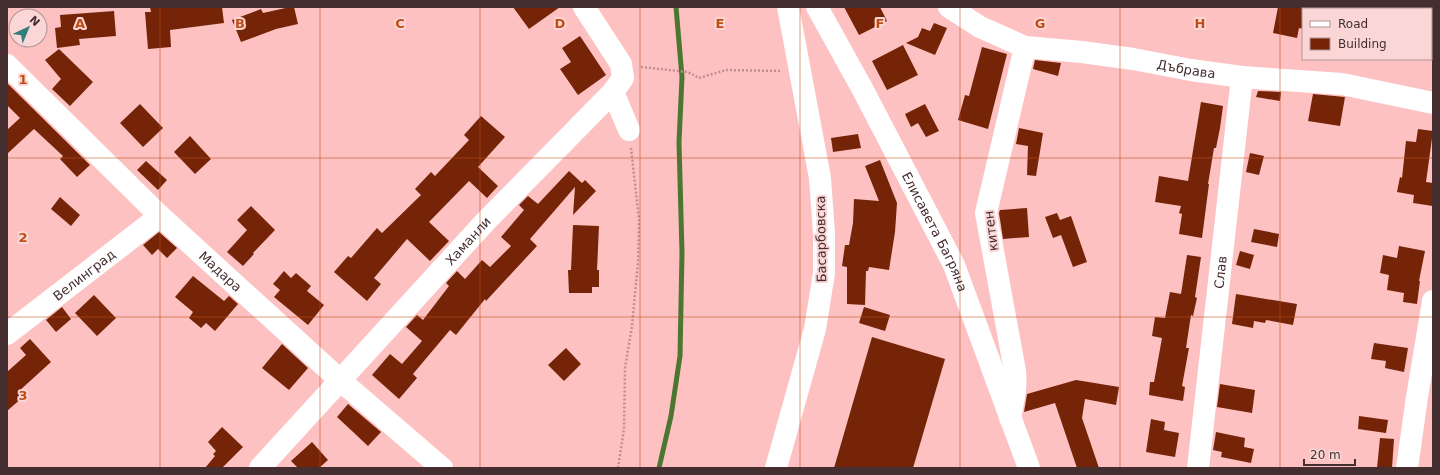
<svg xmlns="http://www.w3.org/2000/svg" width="1440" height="475" font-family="'DejaVu Sans',sans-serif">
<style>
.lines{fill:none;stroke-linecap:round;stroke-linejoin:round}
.stream{stroke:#4d7632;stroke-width:5}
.building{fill:#752407}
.path{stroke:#bf8f90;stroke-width:2.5;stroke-dasharray:2 2;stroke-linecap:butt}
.minor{stroke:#fff;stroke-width:22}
.grid{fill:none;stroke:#bf4e15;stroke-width:1;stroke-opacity:0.55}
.labels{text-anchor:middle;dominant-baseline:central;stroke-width:4;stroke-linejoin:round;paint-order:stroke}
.street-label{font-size:13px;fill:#452e2f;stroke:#fad6d6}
.grid-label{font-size:13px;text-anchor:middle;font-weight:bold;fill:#bf4e15;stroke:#fad6d6;stroke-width:4;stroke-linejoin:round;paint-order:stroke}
</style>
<rect width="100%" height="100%" fill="#fdc1c2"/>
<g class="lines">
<path class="stream" d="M 659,468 L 671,416 L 680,356 L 682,253 L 679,142 L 682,77 L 676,7"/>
</g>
<g class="building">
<path d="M 150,7 L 222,7 L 224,23 L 170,30 L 171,47 L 148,49 L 145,12 L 151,12 Z"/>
<path d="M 290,7 L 294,7 L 298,24 L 276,29 L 241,42 L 232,20 L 261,9 L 263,13 Z"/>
<path d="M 513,7 L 560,7 L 529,29 Z"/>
<path d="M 844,7 L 880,7 L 887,21 L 859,35 Z"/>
<path d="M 1278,7 L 1303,7 L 1303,29 L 1299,28 L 1297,38 L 1273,33 Z"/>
<path d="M 114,11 L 116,36 L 79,39 L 80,45 L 57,48 L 55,28 L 61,27 L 60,15 Z"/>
<path d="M 934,23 L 947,28 L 935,55 L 906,43 L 918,37 L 922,28 L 930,31 Z"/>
<path d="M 580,36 L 606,75 L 578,95 L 560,69 L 571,62 L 562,48 Z"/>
<path d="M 903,45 L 918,75 L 887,90 L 872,61 Z"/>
<path d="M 982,47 L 1007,54 L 988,129 L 958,120 L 965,95 L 969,96 Z"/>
<path d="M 59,49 L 93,82 L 70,106 L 52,89 L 61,79 L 45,60 Z"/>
<path d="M 1035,60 L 1061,63 L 1058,76 L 1033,69 Z"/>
<path d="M 7,83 L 90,165 L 77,177 L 60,159 L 63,156 L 34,129 L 7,154 L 7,130 L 20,118 L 7,105 Z"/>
<path d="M 1258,91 L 1281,92 L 1280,101 L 1256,97 Z"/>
<path d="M 1313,94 L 1345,97 L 1340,126 L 1308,121 Z"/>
<path d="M 1201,102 L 1223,106 L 1220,128 L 1216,148 L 1214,148 L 1208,184 L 1209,184 L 1202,238 L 1179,234 L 1182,214 L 1179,213 L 1181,206 L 1155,202 L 1159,176 L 1188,181 Z"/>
<path d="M 140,104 L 163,128 L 143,147 L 120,123 Z"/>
<path d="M 925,104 L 939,131 L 926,137 L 918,123 L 911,127 L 905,114 Z"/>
<path d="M 481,116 L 505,137 L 478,167 L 498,186 L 487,198 L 469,181 L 429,222 L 449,241 L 430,261 L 407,239 L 374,278 L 381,284 L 367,301 L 334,272 L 348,256 L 351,258 L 377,228 L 382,233 L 421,195 L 415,189 L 431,172 L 435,176 L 469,140 L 464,135 Z"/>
<path d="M 1019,128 L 1043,133 L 1036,176 L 1027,175 L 1028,146 L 1016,144 Z"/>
<path d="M 1418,129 L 1433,131 L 1426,182 L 1433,183 L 1433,206 L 1413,203 L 1414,195 L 1397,192 L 1400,177 L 1402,178 L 1406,141 L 1416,142 Z"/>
<path d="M 858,134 L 861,148 L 833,152 L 831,138 Z"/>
<path d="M 190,136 L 211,159 L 195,174 L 174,152 Z"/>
<path d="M 1250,153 L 1264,156 L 1259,175 L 1246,172 Z"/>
<path d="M 880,160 L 897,203 L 895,232 L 889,270 L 869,267 L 868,271 L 866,271 L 865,305 L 847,304 L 847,267 L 842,266 L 845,245 L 849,245 L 853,223 L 854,199 L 879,201 L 865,166 Z"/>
<path d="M 146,161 L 167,180 L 158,190 L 137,170 Z"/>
<path d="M 569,171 L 582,183 L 585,180 L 596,191 L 573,215 L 575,187 L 530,239 L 537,246 L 486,301 L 485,299 L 456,335 L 450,330 L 413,374 L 417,378 L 399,399 L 372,375 L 390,354 L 402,364 L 422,341 L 406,327 L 417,315 L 423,320 L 449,286 L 446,283 L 457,271 L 465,279 L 482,260 L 490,267 L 511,246 L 501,237 L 524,210 L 519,205 L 528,196 L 538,204 Z"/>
<path d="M 60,197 L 80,215 L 71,226 L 51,209 Z"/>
<path d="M 251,206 L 275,230 L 253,253 L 254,254 L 243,266 L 227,252 L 247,230 L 237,220 Z"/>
<path d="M 1027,208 L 1029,237 L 1003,239 L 999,213 L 1000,210 Z"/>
<path d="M 1057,213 L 1060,220 L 1071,216 L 1087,262 L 1073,267 L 1061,235 L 1053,238 L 1045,217 Z"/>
<path d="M 573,225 L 599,226 L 597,270 L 599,270 L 599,287 L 592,287 L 592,293 L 569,293 L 568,270 L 571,270 Z"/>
<path d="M 1254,229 L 1279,234 L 1277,247 L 1251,242 Z"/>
<path d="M 159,232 L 177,248 L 167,258 L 158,249 L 152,255 L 143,245 Z"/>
<path d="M 1399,246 L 1425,251 L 1419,281 L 1420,281 L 1417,304 L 1403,302 L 1404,293 L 1387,290 L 1389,275 L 1380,273 L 1383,255 L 1397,258 Z"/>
<path d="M 1240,251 L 1254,255 L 1250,269 L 1236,265 Z"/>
<path d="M 1187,255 L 1201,257 L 1195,297 L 1197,298 L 1193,316 L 1191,315 L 1186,348 L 1189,348 L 1182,386 L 1185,387 L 1183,401 L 1149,395 L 1150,382 L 1154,382 L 1162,338 L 1152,336 L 1155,317 L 1165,318 L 1170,292 L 1181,294 Z"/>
<path d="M 284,271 L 291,278 L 296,273 L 311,286 L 307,291 L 324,305 L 308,325 L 274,297 L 280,290 L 273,284 Z"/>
<path d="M 193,276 L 224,301 L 229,296 L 238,304 L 215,331 L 206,323 L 201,328 L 189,318 L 193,312 L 175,297 Z"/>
<path d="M 1236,294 L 1297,304 L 1293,325 L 1266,320 L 1265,323 L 1254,321 L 1253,328 L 1232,324 Z"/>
<path d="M 94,295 L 116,318 L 97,336 L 75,313 Z"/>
<path d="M 62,307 L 71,319 L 56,332 L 46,320 Z"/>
<path d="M 864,307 L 890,315 L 885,331 L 859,323 Z"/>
<path d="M 872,337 L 945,359 L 913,468 L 834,468 Z"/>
<path d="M 30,339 L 51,362 L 18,392 L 23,397 L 7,411 L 7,372 L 26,355 L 20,348 Z"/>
<path d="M 1374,343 L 1408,348 L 1404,372 L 1385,368 L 1386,361 L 1371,359 Z"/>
<path d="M 282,344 L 308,368 L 289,390 L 262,368 Z"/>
<path d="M 566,348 L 581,364 L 564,381 L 548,365 Z"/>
<path d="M 1076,380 L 1119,387 L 1116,405 L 1085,399 L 1082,418 L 1099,468 L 1077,468 L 1055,403 L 1024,412 L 1027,394 Z"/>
<path d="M 1220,384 L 1255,390 L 1252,413 L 1217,407 Z"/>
<path d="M 348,404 L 381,432 L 368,446 L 337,417 Z"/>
<path d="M 1359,416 L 1388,420 L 1386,433 L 1358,429 Z"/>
<path d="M 1151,419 L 1165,422 L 1164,430 L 1179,433 L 1175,457 L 1146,452 Z"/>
<path d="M 222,427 L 243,447 L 222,468 L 205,468 L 215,456 L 213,454 L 216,451 L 208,442 Z"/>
<path d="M 1216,432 L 1245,438 L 1244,447 L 1254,449 L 1251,463 L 1221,457 L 1222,452 L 1213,450 Z"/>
<path d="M 1380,438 L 1394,439 L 1392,468 L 1377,468 Z"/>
<path d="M 312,442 L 328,460 L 319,468 L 298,468 L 291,461 Z"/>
</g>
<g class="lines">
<g class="path">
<path d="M 641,67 L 688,72 L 699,78 L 726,70 L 781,71"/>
<path d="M 618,468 L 624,429 L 625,368 L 632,326 L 638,262 L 639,220 L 631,148"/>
</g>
<g class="minor">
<path id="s1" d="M 817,7 L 863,90 L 954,265 L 1029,468"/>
<path id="s2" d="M 949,7 L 980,27 L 1025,47 L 1082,52 L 1133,59 L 1191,70 L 1242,77 L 1342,84 L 1433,103"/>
<path id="s3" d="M 7,65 L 160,216 L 341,381 L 442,468"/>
<path d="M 613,92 L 629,130"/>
<path id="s4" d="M 7,334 L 160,216"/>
<path d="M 1010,418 C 1013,402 1017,388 1015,371 L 986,213 L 1025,47"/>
<path id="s5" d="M 260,468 L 485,222 L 613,92 L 623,78 L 621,64 L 584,7"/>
<path d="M 776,468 L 815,329 L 824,273 L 824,233 L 820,178 L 788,7"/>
<path id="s6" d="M 1198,468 L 1242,77"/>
<path d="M 1407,468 L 1417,397 L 1433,301"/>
</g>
</g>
<path class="grid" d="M 160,7 L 160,468M 320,7 L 320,468M 480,7 L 480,468M 640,7 L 640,468M 800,7 L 800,468M 960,7 L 960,468M 1120,7 L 1120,468M 1280,7 L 1280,468M 7,158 L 1433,158M 7,317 L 1433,317"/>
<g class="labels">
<g class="street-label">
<text stroke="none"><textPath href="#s2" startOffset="249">Дъбрава</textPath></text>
<text transform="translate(991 231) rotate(-97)">китен</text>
<text stroke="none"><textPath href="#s1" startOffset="254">Елисавета Багряна</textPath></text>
<text transform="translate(821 239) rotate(-91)">Басарбовска</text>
<text stroke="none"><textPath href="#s5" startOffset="308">Хаманли</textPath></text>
<text stroke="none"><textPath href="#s3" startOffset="297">Мадара</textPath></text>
<text stroke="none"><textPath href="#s6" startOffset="197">Слав</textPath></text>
<text stroke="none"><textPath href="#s4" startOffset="97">Велинград</textPath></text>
</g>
</g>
<g class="grid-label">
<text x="80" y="28">A</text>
<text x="240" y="28">B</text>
<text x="400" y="28">C</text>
<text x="560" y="28">D</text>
<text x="720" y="28">E</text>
<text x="880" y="28">F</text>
<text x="1040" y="28">G</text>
<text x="1200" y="28">H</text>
<text x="23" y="84">1</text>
<text x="23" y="242">2</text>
<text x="23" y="400">3</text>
</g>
<rect width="1440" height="475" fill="none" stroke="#452e2f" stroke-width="16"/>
<rect x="1302" y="8" width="130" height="52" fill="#fad6d6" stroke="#b29393"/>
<rect x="1310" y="21" width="20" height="6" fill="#ffffff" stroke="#b29393"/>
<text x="1338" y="28" font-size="12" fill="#452e2f">Road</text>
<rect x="1310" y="38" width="20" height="12" fill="#752407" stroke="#b29393"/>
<text x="1338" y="48" font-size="12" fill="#452e2f">Building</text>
<g transform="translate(28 28) rotate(44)"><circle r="19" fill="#fad6d6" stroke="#b29393"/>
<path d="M0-3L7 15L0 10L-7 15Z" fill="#347d7f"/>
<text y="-6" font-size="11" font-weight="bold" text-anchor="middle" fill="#452e2f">N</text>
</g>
<path d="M1304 459v6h51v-6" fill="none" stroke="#452e2f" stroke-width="2"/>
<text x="1310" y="459" font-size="12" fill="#452e2f" stroke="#fad6d6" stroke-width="3" paint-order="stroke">20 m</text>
</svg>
